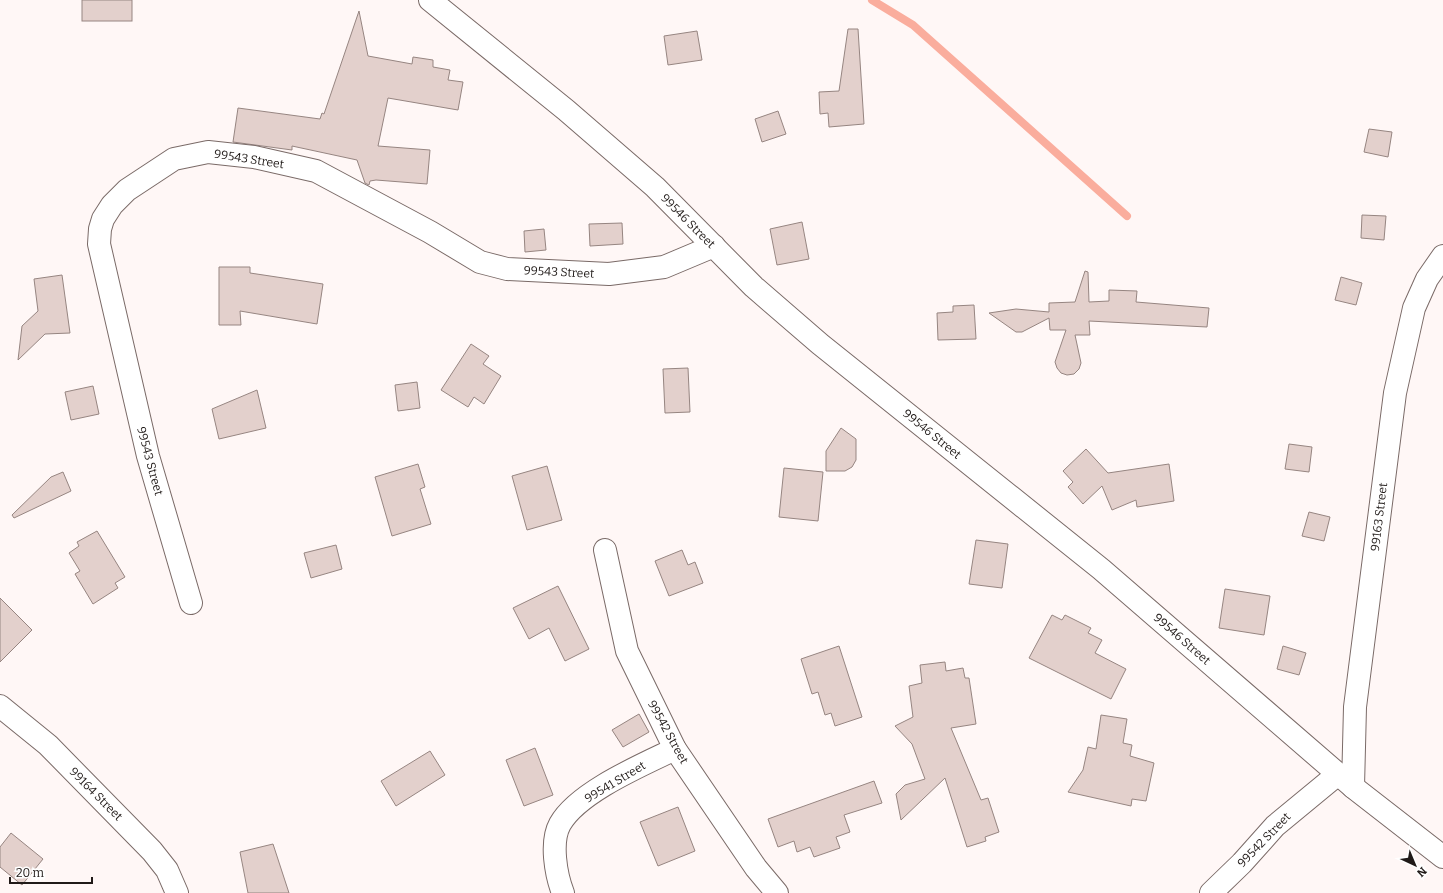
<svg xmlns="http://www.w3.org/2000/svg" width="1443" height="893" font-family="Bitter,serif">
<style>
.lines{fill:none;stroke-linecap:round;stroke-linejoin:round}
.stream{stroke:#faad9d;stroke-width:8}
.building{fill:#e3d0cc;stroke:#968581}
.street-casing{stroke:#7a6a67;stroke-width:24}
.street{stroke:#fff;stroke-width:22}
.labels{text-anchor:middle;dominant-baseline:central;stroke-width:3;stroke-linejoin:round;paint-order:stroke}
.street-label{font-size:12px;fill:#201a18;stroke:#fff}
</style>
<rect width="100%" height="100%" fill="#fff7f6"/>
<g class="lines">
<path class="stream" d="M 872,0 L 913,25 L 1127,216"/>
</g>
<g class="building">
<rect x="82" y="0" width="50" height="21"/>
<path d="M 359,11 L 368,56 L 412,64 L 413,57 L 433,60 L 433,67 L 450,70 L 448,80 L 463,82 L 458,110 L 388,98 L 378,146 L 430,150 L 427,184 L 376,180 L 370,181 L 369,185 L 365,183 L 357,160 L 292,146 L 292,150 L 233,142 L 238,108 L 320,119 L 322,113 L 324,114 Z"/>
<path d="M 848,29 L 858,29 L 864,124 L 829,127 L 828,113 L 820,114 L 819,92 L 839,91 Z"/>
<path d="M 697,31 L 702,60 L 668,65 L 664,36 Z"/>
<path d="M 778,111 L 786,134 L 762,142 L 755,119 Z"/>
<path d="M 1369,129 L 1392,132 L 1388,157 L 1364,152 Z"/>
<path d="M 1362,215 L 1386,216 L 1384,240 L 1361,238 Z"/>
<path d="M 802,222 L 809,259 L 777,265 L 770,229 Z"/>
<path d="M 622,223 L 623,244 L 590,246 L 589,224 Z"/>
<path d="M 544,229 L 546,250 L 525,252 L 524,231 Z"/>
<path d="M 219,267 L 250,267 L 250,273 L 323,284 L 317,324 L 240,311 L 241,325 L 219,325 Z"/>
<path d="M 1085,271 L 1088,272 L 1089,302 L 1109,301 L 1109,290 L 1137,291 L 1136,302 L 1209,308 L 1207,327 L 1089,321 L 1090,335 L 1075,335 L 1081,363 L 1079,369 L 1074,374 L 1067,375 L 1061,373 L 1057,368 L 1055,362 L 1066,330 L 1050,330 L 1049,318 L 1022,332 L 1016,332 L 989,313 L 1016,309 L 1049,312 L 1049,303 L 1075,302 Z"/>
<path d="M 62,275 L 70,333 L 45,334 L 18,360 L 22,326 L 38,311 L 34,279 Z"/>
<path d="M 1341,277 L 1362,283 L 1356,305 L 1335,300 Z"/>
<path d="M 974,305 L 976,339 L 938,340 L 937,313 L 953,312 L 953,306 Z"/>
<path d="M 471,344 L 489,356 L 483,364 L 501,376 L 484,404 L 474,397 L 468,407 L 441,390 Z"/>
<path d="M 688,368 L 690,412 L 665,413 L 663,369 Z"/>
<path d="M 417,382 L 420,408 L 398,411 L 395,385 Z"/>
<path d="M 93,386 L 99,414 L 71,420 L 65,392 Z"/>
<path d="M 257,390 L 266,428 L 219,439 L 212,409 Z"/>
<path d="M 841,428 L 856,439 L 856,460 L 852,467 L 845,471 L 826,471 L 826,451 Z"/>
<path d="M 1289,444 L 1312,447 L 1309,472 L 1285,469 Z"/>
<path d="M 1086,449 L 1108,473 L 1169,464 L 1174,501 L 1137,507 L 1136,500 L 1112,510 L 1102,486 L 1083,504 L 1068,487 L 1073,482 L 1063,471 Z"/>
<path d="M 418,464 L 425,487 L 420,489 L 431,524 L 392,536 L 375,477 Z"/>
<path d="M 547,466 L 562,520 L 527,530 L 512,476 Z"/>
<path d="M 784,468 L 823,472 L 818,521 L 779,517 Z"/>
<path d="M 63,472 L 71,491 L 14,518 L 12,515 L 51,477 Z"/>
<path d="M 1309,512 L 1330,517 L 1324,541 L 1302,536 Z"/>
<path d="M 97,531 L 125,577 L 115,583 L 118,588 L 93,604 L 75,574 L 80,571 L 69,553 L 79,546 L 77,542 Z"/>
<path d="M 976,540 L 1008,544 L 1002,588 L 969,584 Z"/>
<path d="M 336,545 L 342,569 L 311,578 L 304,553 Z"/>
<path d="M 682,550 L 688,565 L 695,562 L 703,583 L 669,596 L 655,561 Z"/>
<path d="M 558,586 L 589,649 L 565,661 L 549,628 L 529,639 L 513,608 Z"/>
<path d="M 1225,589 L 1270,596 L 1264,635 L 1219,628 Z"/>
<path d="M 0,598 L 32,630 L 0,662 Z"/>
<path d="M 1052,615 L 1062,620 L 1065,615 L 1091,628 L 1088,633 L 1102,640 L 1095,653 L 1126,669 L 1111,699 L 1029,658 Z"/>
<path d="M 839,646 L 862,717 L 835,726 L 831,713 L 825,715 L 818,692 L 812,694 L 801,659 Z"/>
<path d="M 1283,646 L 1306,653 L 1299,675 L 1277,669 Z"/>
<path d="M 945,662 L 946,671 L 963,668 L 965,678 L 969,678 L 976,724 L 951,728 L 981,800 L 988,798 L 999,832 L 985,837 L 986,841 L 967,847 L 945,778 L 901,820 L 896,794 L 905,785 L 925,779 L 912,744 L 895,726 L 913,717 L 909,686 L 922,683 L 920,665 Z"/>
<path d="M 639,714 L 649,732 L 623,747 L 612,730 Z"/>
<path d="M 1101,715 L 1127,719 L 1123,743 L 1132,745 L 1130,756 L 1154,763 L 1146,801 L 1132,799 L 1131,806 L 1068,792 L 1083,770 L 1088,747 L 1096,749 Z"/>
<path d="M 535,748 L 553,795 L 524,806 L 506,760 Z"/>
<path d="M 430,751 L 445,775 L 396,806 L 381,781 Z"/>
<path d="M 874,781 L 882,803 L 844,815 L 850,832 L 836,837 L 840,848 L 814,857 L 810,847 L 797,852 L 794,841 L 778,847 L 768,819 Z"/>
<path d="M 678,807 L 695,851 L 658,866 L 640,822 Z"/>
<path d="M 11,833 L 43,859 L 22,885 L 0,867 L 0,847 Z"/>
<path d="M 273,844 L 289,893 L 248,893 L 240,852 Z"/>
</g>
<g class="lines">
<g class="street-casing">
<g id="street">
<path d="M 430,0 L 566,110 L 655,187 L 754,287 L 820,344 L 1101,569 L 1353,787 L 1443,857"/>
<path d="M 605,550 L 627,651 L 675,749 L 756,868 L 777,893"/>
<path d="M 191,603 L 148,456 L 99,244 L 100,229 L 103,219 L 112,205 L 127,190 L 174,159 L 208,152 L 254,157 L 316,171 L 430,232 L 480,262 L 507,269 L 609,274 L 664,267 L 714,246"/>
<path d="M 0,706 L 48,745 L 152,851 L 167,870 L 177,893"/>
<path d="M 1353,787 L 1355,707 L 1395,393 L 1414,308 L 1427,279 L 1443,256"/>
<path d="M 563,893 C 556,875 550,842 560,824 C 578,792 642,765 675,749"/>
<path d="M 1211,893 L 1242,863 L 1275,826 L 1338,774"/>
</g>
</g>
<use href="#street" class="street"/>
</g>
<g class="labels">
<g class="street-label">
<text transform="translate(249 159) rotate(9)">99543 Street</text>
<text transform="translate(688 221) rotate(45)">99546 Street</text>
<text transform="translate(559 272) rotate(3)">99543 Street</text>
<text transform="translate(932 434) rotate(39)">99546 Street</text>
<text transform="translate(150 461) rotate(75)">99543 Street</text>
<text transform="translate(1379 517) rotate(-83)">99163 Street</text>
<text transform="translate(1182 639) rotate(41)">99546 Street</text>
<text transform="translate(668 732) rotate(61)">99542 Street</text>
<text transform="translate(615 782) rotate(-31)">99541 Street</text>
<text transform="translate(96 794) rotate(45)">99164 Street</text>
<text transform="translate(1264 840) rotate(-46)">99542 Street</text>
</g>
</g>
<g transform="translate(1415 865) rotate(136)" stroke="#ffffff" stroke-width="3" paint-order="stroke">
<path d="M0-3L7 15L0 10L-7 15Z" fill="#201a18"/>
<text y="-6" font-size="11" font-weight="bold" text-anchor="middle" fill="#201a18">N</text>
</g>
<path d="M10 877v6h82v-6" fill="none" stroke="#201a18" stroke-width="2"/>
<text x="16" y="877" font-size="12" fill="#201a18" stroke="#ffffff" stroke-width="3" paint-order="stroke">20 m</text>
</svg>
